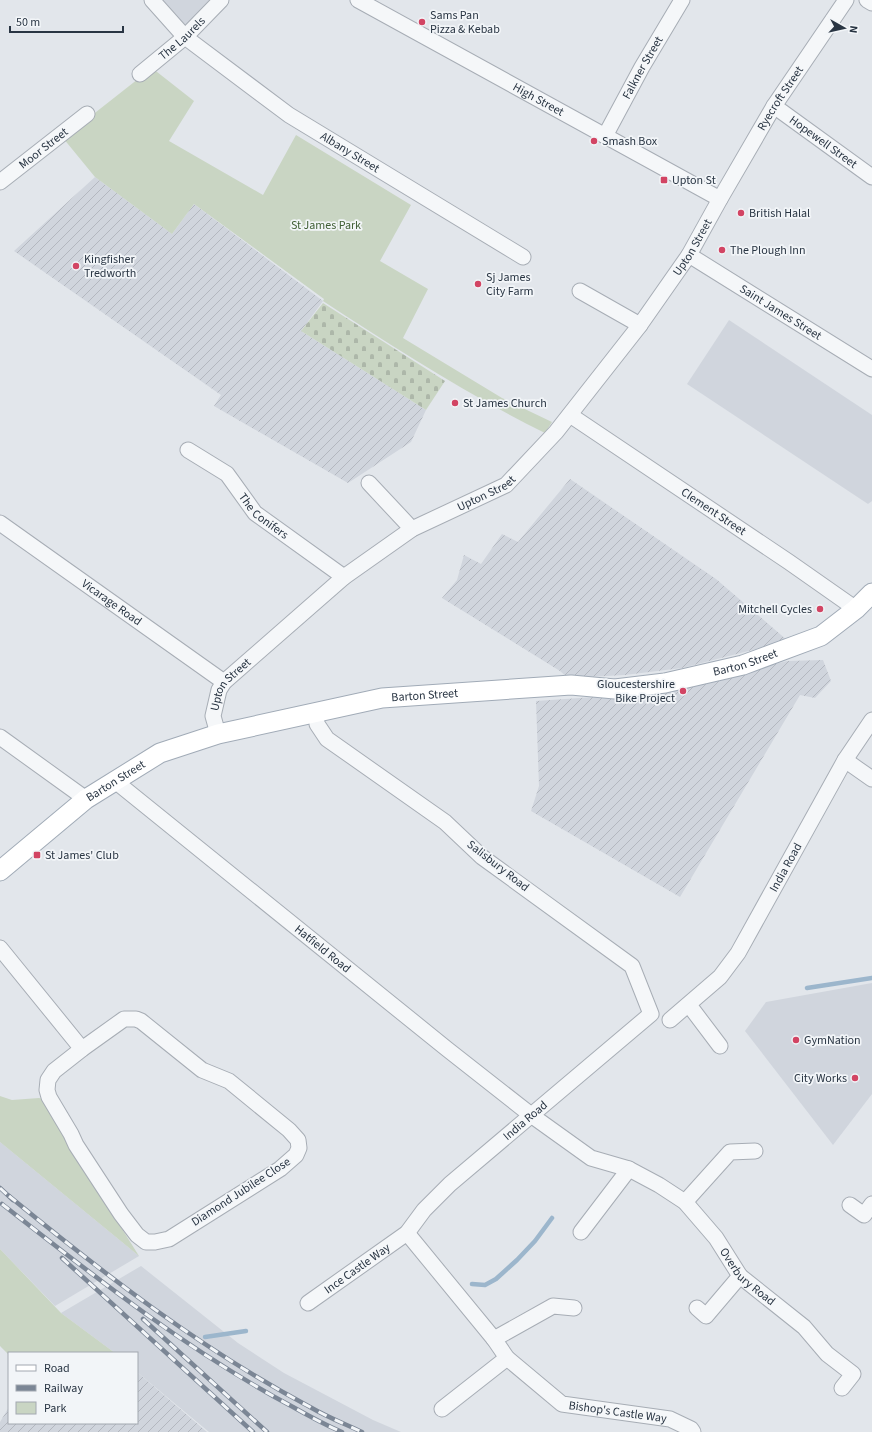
<svg xmlns="http://www.w3.org/2000/svg" width="872" height="1432" font-family="'Source Sans 3',sans-serif">
<style>
.built{fill:#d0d5dd}
.industrial{fill:url(#industrial-furrows)}
.cemetery{fill:url(#cemetery-stones)}
.park{fill:#c9d5c3}
.lines{fill:none;stroke-linecap:round;stroke-linejoin:round}
.stream{stroke:#9cb6cc;stroke-width:4.5}
.minor-casing{stroke:#a7adb5;stroke-width:17}
.major-casing{stroke:#a1abb7;stroke-width:21}
.minor{stroke:#f5f7f9;stroke-width:15}
.major{stroke:#fff;stroke-width:19}
.rail-casing{stroke:#7b8695;stroke-width:4.5}
.rail{stroke:#f2f5f8;stroke-width:3;stroke-dasharray:9;stroke-linecap:butt}
.poi-dot{fill:#d24463;stroke:#f2f5f8;stroke-width:1.5}
.labels{text-anchor:middle;dominant-baseline:central;stroke-width:3.5;stroke-linejoin:round;paint-order:stroke}
.poi-label{font-size:12px;fill:#293543;stroke:#f2f5f8;text-anchor:start}
.street-label{font-size:12px;fill:#293543;stroke:#f2f5f8}
.park-label{font-size:12px;fill:#416036;stroke:#f2f5f8}
</style>
<defs>
<pattern id="industrial-furrows" width="10" height="10" patternUnits="userSpaceOnUse"><rect width="10" height="10" fill="#d0d5dd"/><path d="M-1 1l2-2M0 10L10 0M9 11l2-2" fill="none" stroke="#b3b7bf"/></pattern>
<pattern id="cemetery-stones" width="16" height="16" patternUnits="userSpaceOnUse"><rect width="16" height="16" fill="#c9d5c3"/><path d="M2 7V4a2 2 0 0 1 4 0v3zM10 15v-3a2 2 0 0 1 4 0v3z" fill="#adb7a9"/></pattern>
</defs>
<rect width="100%" height="100%" fill="#e2e6eb"/>
<g class="built">
<path d="M 152,0 L 221,0 L 185,37 Z"/>
<path d="M 729,320 L 872,415 L 872,501 L 868,504 L 687,384 Z"/>
<path d="M 872,983 L 872,1094 L 833,1145 L 745,1031 L 766,1002 Z"/>
<path d="M 0,1142 L 139,1256 L 55,1306 L 0,1249 Z"/>
<path d="M 141,1266 L 238,1343 L 284,1373 L 373,1420 L 401,1432 L 209,1432 L 137,1372 L 137,1353 L 115,1353 L 61,1313 Z"/>
</g>
<g class="industrial">
<path d="M 95,177 L 172,234 L 194,204 L 323,301 L 301,331 L 426,410 L 411,442 L 348,483 L 214,406 L 221,395 L 14,251 Z"/>
<path d="M 570,479 L 716,579 L 788,641 L 682,668 L 625,675 L 568,678 L 560,671 L 442,598 L 457,580 L 464,555 L 481,564 L 502,534 L 518,542 Z"/>
<path d="M 823,660 L 831,681 L 815,698 L 800,695 L 680,897 L 531,811 L 539,786 L 536,701 L 623,695 L 681,688 L 787,661 Z"/>
<path d="M 137,1372 L 207,1432 L 0,1432 L 0,1422 L 9,1407 L 9,1423 L 137,1423 Z"/>
</g>
<path class="cemetery" d="M 323,303 L 445,381 L 426,410 L 301,331 Z"/>
<g class="park">
<path d="M 152,68 L 194,101 L 169,141 L 263,195 L 296,135 L 411,205 L 380,261 L 428,289 L 403,338 L 502,398 L 552,422 L 545,433 C 468,395 395,348 323,301 L 324,299 L 194,204 L 172,234 L 95,177 L 63,138 Z"/>
<path d="M 0,1096 L 12,1100 L 39,1098 L 47,1100 L 70,1146 L 139,1256 L 0,1142 Z"/>
<path d="M 0,1249 L 61,1313 L 115,1353 L 9,1353 L 9,1355 L 0,1346 Z"/>
</g>
<g class="lines">
<g class="stream">
<path d="M 807,988 L 872,978"/>
<path d="M 472,1284 L 485,1285 L 496,1279 L 517,1260 L 535,1241 L 552,1218"/>
<path d="M 205,1337 L 246,1331"/>
</g>
<g class="minor-casing">
<g id="minor">
<path id="s1" d="M 152,0 L 185,37 L 289,115 L 523,257"/>
<path id="s2" d="M 358,0 L 720,199"/>
<path d="M 867,0 L 872,3"/>
<path id="s3" d="M 140,74 L 185,37 L 221,0"/>
<path id="s4" d="M 774,106 L 872,177"/>
<path id="s5" d="M 605,136 L 642,67 L 682,0"/>
<path id="s6" d="M 0,182 L 87,114"/>
<path id="s7" d="M 689,255 L 872,369"/>
<path d="M 580,291 L 640,325"/>
<path id="s8" d="M 570,415 L 789,562 L 856,609"/>
<path id="s9" d="M 188,450 L 227,474 L 255,513 L 344,577"/>
<path d="M 369,483 L 412,529"/>
<path id="s10" d="M 0,523 L 224,682"/>
<path id="s11" d="M 218,734 L 213,716 L 219,690 L 224,682 L 344,577 L 412,529 L 506,485 L 556,432 L 640,325 L 689,255 L 720,199 L 774,106 L 846,0"/>
<path d="M 0,737 L 86,799"/>
<path d="M 845,760 L 872,779"/>
<path id="s12" d="M 115,781 L 447,1049 L 531,1115 L 591,1158 L 629,1169 L 659,1185 L 685,1202 L 716,1238 L 740,1276 L 804,1327 L 827,1354 L 853,1374 L 842,1388"/>
<path d="M 0,948 L 82,1049"/>
<path d="M 689,1005 L 720,1046"/>
<path d="M 124,1019 L 136,1019 L 141,1021 L 202,1070 L 229,1081 L 289,1130 L 298,1140 L 299,1148 L 296,1155 L 280,1169 L 169,1239 L 155,1242 L 146,1242 L 137,1235 L 121,1214 L 76,1145 L 71,1134 L 49,1097 L 47,1090 L 48,1080 L 54,1071 L 82,1049 Z"/>
<path id="s13" d="M 670,1020 L 720,977 L 738,953 L 845,760 L 872,720"/>
<path d="M 685,1202 L 730,1152 L 755,1151"/>
<path d="M 850,1205 L 864,1215 L 872,1204"/>
<path d="M 581,1232 L 629,1169"/>
<path id="s14" d="M 407,1233 L 494,1339 L 507,1358 L 562,1404 L 670,1419 L 691,1429 L 693,1432"/>
<path id="s15" d="M 308,1303 L 407,1233 L 424,1210 L 450,1184 L 651,1014 L 632,966 L 482,857 L 445,822 L 327,739 L 317,724 L 316,712"/>
<path d="M 697,1308 L 706,1316 L 740,1276"/>
<path d="M 494,1339 L 553,1306 L 574,1308"/>
<path d="M 442,1409 L 507,1358"/>
</g>
</g>
<g class="major-casing">
<g id="major">
<path id="s16" d="M 0,871 L 86,799 L 160,753 L 218,734 L 382,698 L 571,685 L 615,689 L 665,683 L 743,665 L 821,636 L 856,609 L 872,593"/>
</g>
</g>
<use href="#minor" class="minor"/>
<use href="#major" class="major"/>
<g class="rail-casing">
<g id="rail">
<path d="M 0,1188 L 13,1200"/>
<path d="M 9,1196 C 104,1274 201,1349 310,1407 C 327,1417 345,1424 362,1432"/>
<path d="M 2,1204 C 95,1277 188,1351 293,1407 C 309,1416 325,1425 342,1432"/>
<path d="M 62,1258 L 253,1432"/>
<path d="M 143,1319 L 267,1432"/>
</g>
</g>
<use href="#rail" class="rail"/>
</g>
<g class="poi-dot">
<circle cx="422" cy="22" r="4"/>
<circle cx="594" cy="141" r="4"/>
<rect x="660" y="176" width="8" height="8" rx="2"/>
<circle cx="741" cy="213" r="4"/>
<circle cx="722" cy="250" r="4"/>
<circle cx="76" cy="266" r="4"/>
<circle cx="478" cy="284" r="4"/>
<circle cx="455" cy="403" r="4"/>
<circle cx="820" cy="609" r="4"/>
<circle cx="683" cy="691" r="4"/>
<rect x="33" y="851" width="8" height="8" rx="2"/>
<circle cx="796" cy="1040" r="4"/>
<circle cx="855" cy="1078" r="4"/>
</g>
<g class="labels">
<g class="poi-label">
<text x="430" y="15">Sams Pan<tspan x="430" dy="14">Pizza &amp; Kebab</tspan></text>
<text x="602" y="141">Smash Box</text>
<text x="672" y="180">Upton St</text>
<text x="749" y="213">British Halal</text>
<text x="730" y="250">The Plough Inn</text>
<text x="84" y="259">Kingfisher<tspan x="84" dy="14">Tredworth</tspan></text>
<text x="486" y="277">Sj James<tspan x="486" dy="14">City Farm</tspan></text>
<text x="463" y="403">St James Church</text>
<text x="812" y="609" text-anchor="end">Mitchell Cycles</text>
<text x="675" y="684" text-anchor="end">Gloucestershire<tspan x="675" dy="14">Bike Project</tspan></text>
<text x="45" y="855">St James' Club</text>
<text x="804" y="1040">GymNation</text>
<text x="847" y="1078" text-anchor="end">City Works</text>
</g>
<g class="street-label">
<text stroke="none"><textPath href="#s3" startOffset="55">The Laurels</textPath></text>
<text stroke="none"><textPath href="#s5" startOffset="78">Falkner Street</textPath></text>
<text stroke="none"><textPath href="#s11" startOffset="877">Ryecroft Street</textPath></text>
<text stroke="none"><textPath href="#s2" startOffset="206">High Street</textPath></text>
<text stroke="none"><textPath href="#s4" startOffset="61">Hopewell Street</textPath></text>
<text stroke="none"><textPath href="#s6" startOffset="55">Moor Street</textPath></text>
<text stroke="none"><textPath href="#s1" startOffset="251">Albany Street</textPath></text>
<text stroke="none"><textPath href="#s11" startOffset="704">Upton Street</textPath></text>
<text stroke="none"><textPath href="#s7" startOffset="108">Saint James Street</textPath></text>
<text stroke="none"><textPath href="#s11" startOffset="380">Upton Street</textPath></text>
<text stroke="none"><textPath href="#s8" startOffset="173">Clement Street</textPath></text>
<text stroke="none"><textPath href="#s9" startOffset="102">The Conifers</textPath></text>
<text stroke="none"><textPath href="#s10" startOffset="137">Vicarage Road</textPath></text>
<text stroke="none"><textPath href="#s16" startOffset="795">Barton Street</textPath></text>
<text stroke="none"><textPath href="#s11" startOffset="56">Upton Street</textPath></text>
<text stroke="none"><textPath href="#s16" startOffset="471">Barton Street</textPath></text>
<text stroke="none"><textPath href="#s16" startOffset="147">Barton Street</textPath></text>
<text transform="translate(498 866) rotate(38)">Salisbury Road</text>
<text stroke="none"><textPath href="#s13" startOffset="194">India Road</textPath></text>
<text stroke="none"><textPath href="#s12" startOffset="267">Hatfield Road</textPath></text>
<text stroke="none"><textPath href="#s15" startOffset="285">India Road</textPath></text>
<text transform="translate(241 1192) rotate(-33)">Diamond Jubilee Close</text>
<text stroke="none"><textPath href="#s15" startOffset="60">Ince Castle Way</textPath></text>
<text stroke="none"><textPath href="#s12" startOffset="810">Overbury Road</textPath></text>
<text stroke="none"><textPath href="#s14" startOffset="288">Bishop's Castle Way</textPath></text>
</g>
<g class="park-label">
<text x="326" y="225">St James Park</text>
</g>
</g>
<rect x="8" y="1352" width="130" height="72" fill="#f2f5f8" stroke="#a2a8b0"/>
<rect x="16" y="1365" width="20" height="6" fill="#ffffff" stroke="#a2a8b0"/>
<text x="44" y="1372" font-size="12" fill="#293543">Road</text>
<rect x="16" y="1385" width="20" height="6" fill="#7b8695" stroke="#a2a8b0"/>
<text x="44" y="1392" font-size="12" fill="#293543">Railway</text>
<rect x="16" y="1402" width="20" height="12" fill="#c9d5c3" stroke="#a2a8b0"/>
<text x="44" y="1412" font-size="12" fill="#293543">Park</text>
<g transform="translate(844 28) rotate(98)" stroke="#f2f5f8" stroke-width="3" paint-order="stroke">
<path d="M0-3L7 15L0 10L-7 15Z" fill="#293543"/>
<text y="-6" font-size="11" font-weight="bold" text-anchor="middle" fill="#293543">N</text>
</g>
<path d="M10 26v6h113v-6" fill="none" stroke="#293543" stroke-width="2"/>
<text x="16" y="26" font-size="12" fill="#293543" stroke="#f2f5f8" stroke-width="3" paint-order="stroke">50 m</text>
</svg>
